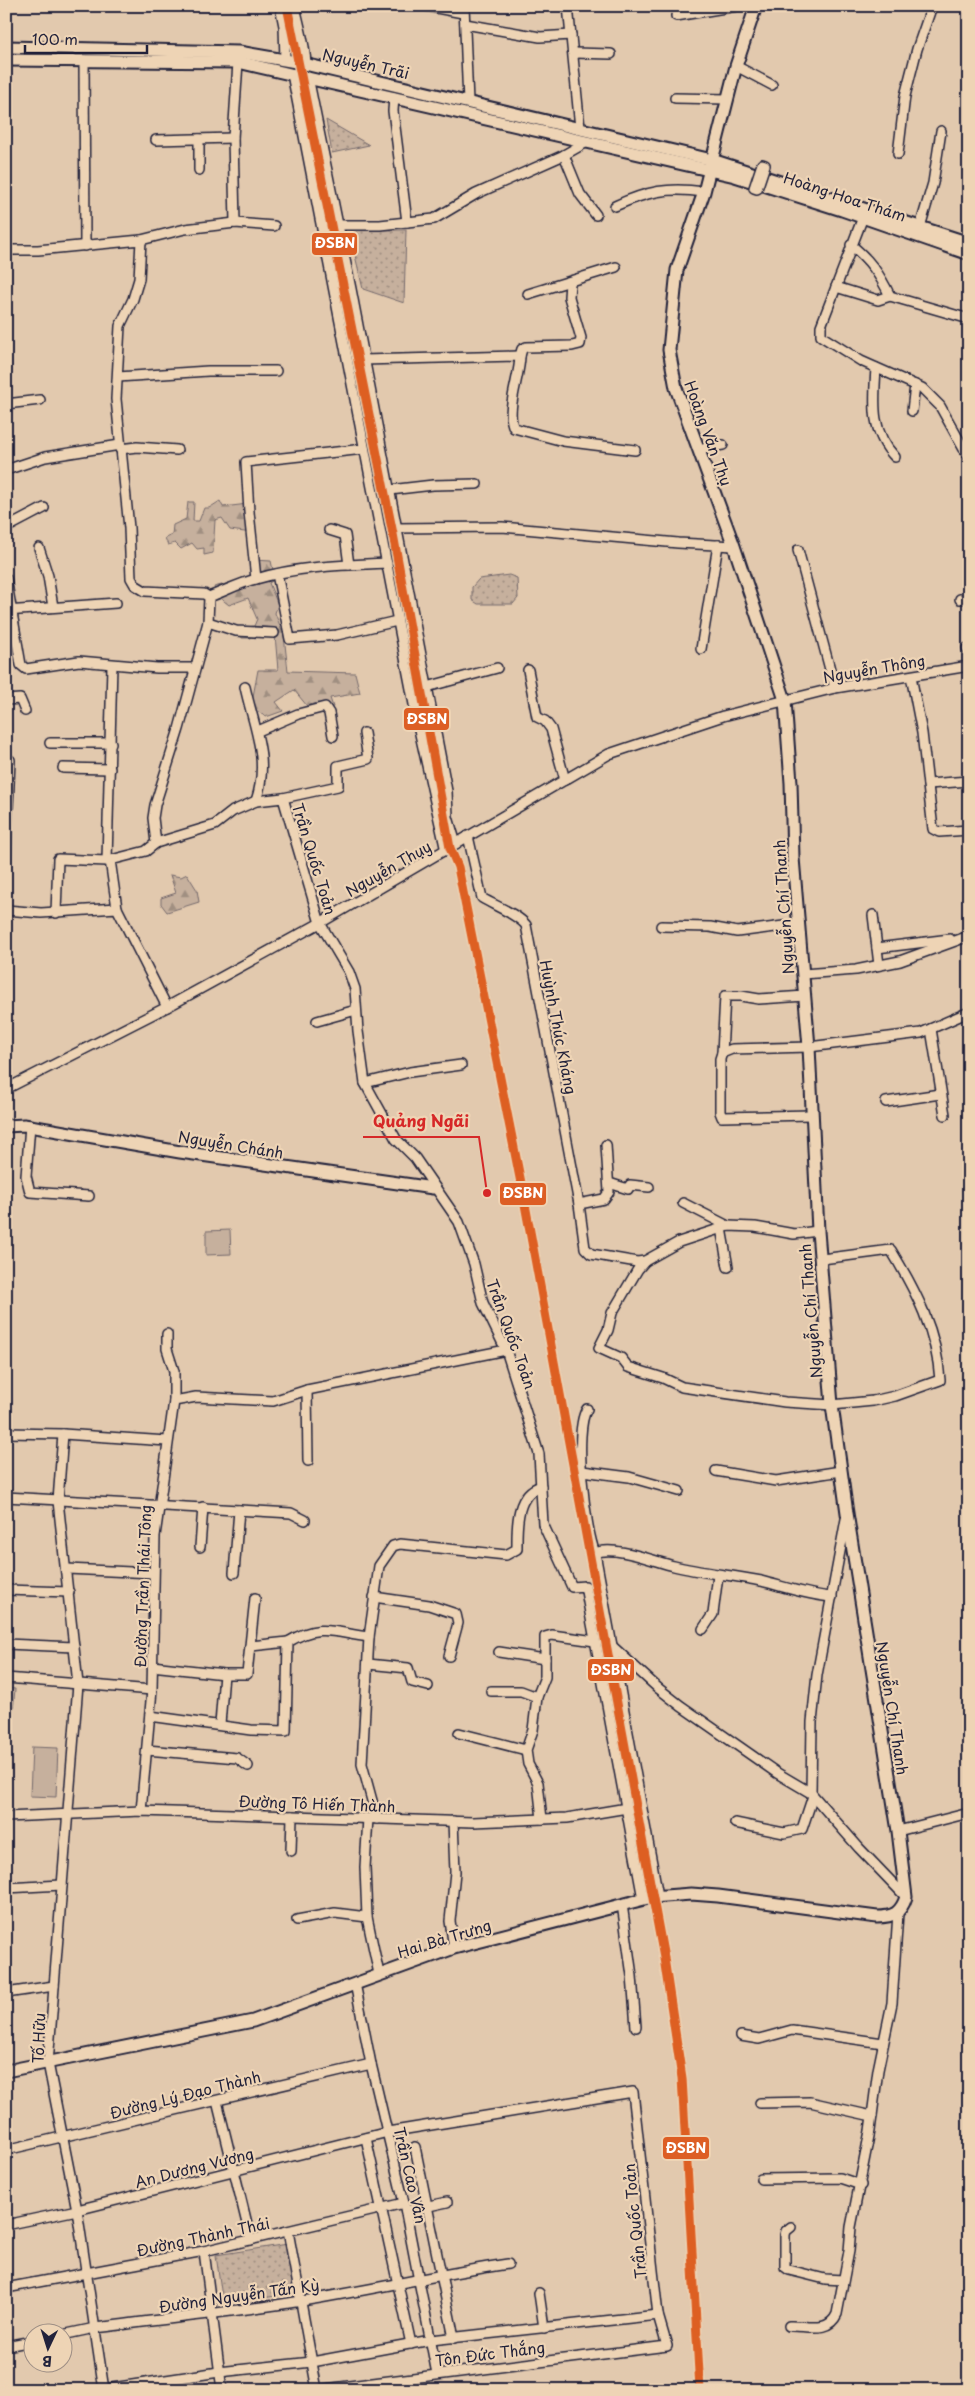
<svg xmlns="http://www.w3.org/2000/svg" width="975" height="2396" font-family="'Playpen Sans',sans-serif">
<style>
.forest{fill:url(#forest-firs);stroke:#74696c}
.park{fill:url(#park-dots);stroke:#74696c}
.garden{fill:#c6b09d;stroke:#74696c}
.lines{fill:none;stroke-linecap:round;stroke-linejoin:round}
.minor-casing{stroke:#22223b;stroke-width:12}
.major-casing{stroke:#22223b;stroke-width:15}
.minor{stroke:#eed4b5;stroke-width:9}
.major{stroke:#eed4b5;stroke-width:11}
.minor-bridge-casing{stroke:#22223b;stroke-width:12;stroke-linecap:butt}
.minor-bridge{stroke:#eed4b5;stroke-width:9}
.rail-1-casing{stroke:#eed4b5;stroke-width:12}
.rail-1{stroke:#dd5e24;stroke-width:9}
.labels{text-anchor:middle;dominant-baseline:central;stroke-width:4.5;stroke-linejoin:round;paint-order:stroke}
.street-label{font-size:15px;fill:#22223b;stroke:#eed4b5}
.leader{fill:none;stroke:#d62828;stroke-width:2}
.callout-dot{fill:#d62828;stroke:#eed4b5;stroke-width:2}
.callout-label{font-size:16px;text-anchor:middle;font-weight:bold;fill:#d62828;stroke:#eed4b5;stroke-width:4.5;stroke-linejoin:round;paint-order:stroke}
.line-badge{stroke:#eed4b5;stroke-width:2}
.badge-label{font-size:14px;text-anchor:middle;font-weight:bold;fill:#fff}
</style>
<defs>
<pattern id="forest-firs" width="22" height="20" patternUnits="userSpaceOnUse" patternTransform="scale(1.25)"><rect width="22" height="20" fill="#c6b09d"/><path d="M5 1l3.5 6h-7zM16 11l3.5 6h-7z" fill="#a08f81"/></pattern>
<pattern id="park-dots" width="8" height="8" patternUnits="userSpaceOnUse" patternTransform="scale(1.25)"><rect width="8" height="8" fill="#c6b09d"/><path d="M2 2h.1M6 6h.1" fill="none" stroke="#a08f81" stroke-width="1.8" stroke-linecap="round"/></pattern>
</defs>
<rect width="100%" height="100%" fill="#e2c9ae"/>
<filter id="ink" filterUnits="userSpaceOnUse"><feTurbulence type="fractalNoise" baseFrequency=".02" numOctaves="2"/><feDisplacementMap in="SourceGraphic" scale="10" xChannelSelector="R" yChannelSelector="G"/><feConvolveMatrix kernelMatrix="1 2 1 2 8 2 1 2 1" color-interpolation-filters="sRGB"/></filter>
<g filter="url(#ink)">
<g class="forest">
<path d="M 220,501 L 223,507 L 248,504 L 252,533 L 230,530 L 222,518 L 215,520 L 213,553 L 204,555 L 204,548 L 197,549 L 192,543 L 181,549 L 175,543 L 168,545 L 165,538 L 172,535 L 173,525 L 186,519 L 188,502 L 194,502 L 193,521 L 199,521 L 204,508 L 209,508 Z"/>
<path d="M 254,560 L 271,561 L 273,570 L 281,575 L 269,583 L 278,605 L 275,613 L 284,636 L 288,671 L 355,673 L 360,693 L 330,698 L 333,707 L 312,712 L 294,690 L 276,702 L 283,711 L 266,717 L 251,707 L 258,670 L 278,670 L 275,635 L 253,632 L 250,638 L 242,638 L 238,628 L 254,626 L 257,619 L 248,598 L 229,605 L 219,597 L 214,587 L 241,580 L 251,584 Z"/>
<path d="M 187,874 L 197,890 L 199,902 L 167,912 L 161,904 L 161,898 L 176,893 L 170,875 L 181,877 Z"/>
</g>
<g class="park">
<path d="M 326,120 L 369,145 L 332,153 Z"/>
<path d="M 349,230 L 406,230 L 404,303 L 363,289 Z"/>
<path d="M 509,575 L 517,578 L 518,598 L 513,604 L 478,604 L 472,600 L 472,587 L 479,579 Z"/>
<path d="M 288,2244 L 296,2293 L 223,2304 L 216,2255 Z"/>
</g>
<g class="garden">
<path d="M 230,1230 L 231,1254 L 206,1255 L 206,1231 Z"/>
<path d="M 6,1688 L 15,1689 L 6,1788 Z"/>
<path d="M 32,1747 L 58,1748 L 56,1797 L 30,1796 Z"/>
</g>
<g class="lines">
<g class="minor-casing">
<g id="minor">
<path d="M 280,6 L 284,26 L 285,60"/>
<path d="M 295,6 C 299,26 305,43 306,64"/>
<path d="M 426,6 L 463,13"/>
<path d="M 464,6 L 468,102"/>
<path d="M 568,6 L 580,128"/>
<path d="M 676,16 L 737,6"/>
<path d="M 465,24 L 540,37 L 571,35"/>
<path d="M 574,53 L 611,54"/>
<path d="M 84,60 L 85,246"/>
<path d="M 736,66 L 772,85"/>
<path d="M 292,74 L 418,725 L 446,851"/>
<path d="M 308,77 L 351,289 L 447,791 L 448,817 L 456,844"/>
<path d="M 394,97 L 393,111 L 407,222"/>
<path d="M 675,98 L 727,99"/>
<path d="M 156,140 L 233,138"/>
<path d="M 898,154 L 905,96 L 917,49 L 932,6"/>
<path d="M 564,155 L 580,194 L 596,215"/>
<path d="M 199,170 L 199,139"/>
<path d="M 615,206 C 648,191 668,187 704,192"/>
<path d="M 863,217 L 821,326 L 821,336 L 861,361 L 922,388 L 940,406 L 969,458"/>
<path d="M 235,223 L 233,138 L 238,62"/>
<path d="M 337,225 L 380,225 L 434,219 L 476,194 L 564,155 L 585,143"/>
<path d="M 920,227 L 933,183 L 941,131"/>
<path d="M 141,240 L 139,279 L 133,299 L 120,326 L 116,399 L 129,528 L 131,578 L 135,585 L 145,591 L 204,594 L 209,597 L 208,622 L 179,729 L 155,805 L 153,818 L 156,843"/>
<path d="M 851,245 C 870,260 880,275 890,296"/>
<path d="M 6,250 L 38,250 L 141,240 L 185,229 L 235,223 L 274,226"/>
<path d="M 836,287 L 878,300 L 890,296 L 969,319"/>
<path d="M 528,294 L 616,267"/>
<path d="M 520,356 L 522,349 L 526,347 L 572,346 L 580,344 L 581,338 L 569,297 L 570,282"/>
<path d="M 363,360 L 520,356 C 520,376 505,411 514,428 L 563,441 L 635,450"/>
<path d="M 876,368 C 874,402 870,431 895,457"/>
<path d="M 118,377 L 208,371 L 276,371"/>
<path d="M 6,404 L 40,400"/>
<path d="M 912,411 L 915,385"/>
<path d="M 120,449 L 137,447 L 177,450"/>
<path d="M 698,449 L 723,445"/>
<path d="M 6,470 L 45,457 L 120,445"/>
<path d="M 390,490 L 433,485 L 477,484"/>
<path d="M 6,528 L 44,508"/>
<path d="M 396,528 L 502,527 L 678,543 L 734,546"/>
<path d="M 329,530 L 345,535 L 349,565"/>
<path d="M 39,548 L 48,576 L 53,607"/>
<path d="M 798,550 L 835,688"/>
<path d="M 277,574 L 290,639 L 337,635 L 397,621"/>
<path d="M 6,578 L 21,665 L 26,669 L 79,661 L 157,668 L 195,668"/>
<path d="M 256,579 L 249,512 L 246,462 L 364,449"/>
<path d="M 209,597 C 225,591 240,583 256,579 C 299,566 344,565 387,563"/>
<path d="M 960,599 L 969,598"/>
<path d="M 6,611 L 116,603"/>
<path d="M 208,622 L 236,631 L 274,633"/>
<path d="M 967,648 L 969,652"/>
<path d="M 701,649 L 718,545"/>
<path d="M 528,670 L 537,717 L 545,721 L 551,729 L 565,780"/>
<path d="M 911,676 L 922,733 L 933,829 L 939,832 L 969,830"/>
<path d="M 245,687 C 254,728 270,759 256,801"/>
<path d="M 427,687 L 497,668"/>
<path d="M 6,700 L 20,699 L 25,711"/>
<path d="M 258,731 L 298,714 L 325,707 L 329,713 L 333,736"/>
<path d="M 50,743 L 111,743"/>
<path d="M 63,768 L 110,769"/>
<path d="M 928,784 L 969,781"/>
<path d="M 283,798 L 338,786 L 338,766 L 368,759 L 364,733"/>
<path d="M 468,836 L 482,898 C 495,906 517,914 526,925 L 579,1204 L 585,1248 L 591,1254 L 637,1262 L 645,1261 L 679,1242 L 728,1226 L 755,1227 L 794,1234 L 818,1231"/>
<path d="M 6,856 L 10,760"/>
<path d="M 110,860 L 117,908"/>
<path d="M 107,861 L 112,665"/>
<path d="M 6,910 L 41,913 L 117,908 L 167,1007"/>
<path d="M 56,913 L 58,859 L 107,861 L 146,851 L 156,843 L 215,825 L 233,811 L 256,801 L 283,798 L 320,923 L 349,972 L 355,989 L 358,1031 L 365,1083 L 396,1139 L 415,1158 L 459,1222 L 474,1264 L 483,1303 L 506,1350 L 539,1454 L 543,1524 L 572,1587 L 585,1586 L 643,1899"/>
<path d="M 873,915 L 879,965"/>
<path d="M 661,926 L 710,927 L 737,932 L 799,924"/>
<path d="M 877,948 L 950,939"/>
<path d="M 803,974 L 856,970 L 900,961 L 969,936"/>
<path d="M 317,1021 L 356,1010"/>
<path d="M 931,1029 L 945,1115"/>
<path d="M 722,1053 L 725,996 L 741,996 L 759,999 L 805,996"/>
<path d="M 365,1083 L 410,1072 L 461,1065"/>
<path d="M 6,1089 L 167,1007 L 320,923 L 609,754 L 723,716 L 835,688 L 969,666"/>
<path d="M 886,1102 L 940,1094"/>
<path d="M 811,1115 L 722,1117 L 720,1112 L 720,1059 L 722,1053 L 732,1049 L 809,1047 L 921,1033 L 969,1012"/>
<path d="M 30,1125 L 26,1176 L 30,1192 L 89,1196"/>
<path d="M 609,1183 L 628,1189 L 630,1185 L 649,1187"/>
<path d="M 683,1203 L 728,1226"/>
<path d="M 579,1204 L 604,1199 L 609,1192 L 606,1145"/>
<path d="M 721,1228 L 728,1267"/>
<path d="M 645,1261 L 638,1269 L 612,1313 L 608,1330 L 599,1348 L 621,1358 L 628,1367 L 663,1378 L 682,1387 L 785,1402 L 832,1405 L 873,1401 L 895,1396 L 940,1380 C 937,1332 916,1291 891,1250 L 822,1259"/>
<path d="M 167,1334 L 167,1349 L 174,1371 L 174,1401"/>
<path d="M 307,1390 L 308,1461"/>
<path d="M 587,1409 C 573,1429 585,1529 595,1553"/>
<path d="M 6,1433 L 63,1434 L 167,1441"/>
<path d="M 63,1434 L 58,1501 L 78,1684 L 48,2063 L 77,2210 L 104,2390"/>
<path d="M 582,1471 L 629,1477 L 679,1491"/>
<path d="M 716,1471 L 776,1481 L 841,1471"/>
<path d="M 6,1497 L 291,1513 L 305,1520"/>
<path d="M 200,1547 L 203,1507"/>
<path d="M 67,1569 L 153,1573"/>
<path d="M 234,1573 L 239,1510"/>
<path d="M 6,1590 L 69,1592"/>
<path d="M 374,1597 L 429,1605 L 456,1614 L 458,1623 L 449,1656"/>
<path d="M 703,1629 L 713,1614 L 718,1575"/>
<path d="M 6,1644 L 74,1647"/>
<path d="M 251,1646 L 288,1642"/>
<path d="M 612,1646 L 658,1688 L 681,1706 L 777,1773 L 811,1793 L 859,1848 L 906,1897"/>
<path d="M 499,1652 L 545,1659"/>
<path d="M 368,1664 L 408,1668 L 412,1682 L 428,1686"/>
<path d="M 152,1666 L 224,1674 L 247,1674 L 255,1598"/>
<path d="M 6,1678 L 152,1690"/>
<path d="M 491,1691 L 521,1691 L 537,1697"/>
<path d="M 150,1716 L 251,1730 L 286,1731 L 288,1642 C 321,1622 334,1633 369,1637"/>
<path d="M 220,1724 L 224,1674"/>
<path d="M 459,1733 L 526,1750"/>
<path d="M 147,1750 L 237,1758 L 248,1766"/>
<path d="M 811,1793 L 812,1722 L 817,1675 L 846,1519"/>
<path d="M 141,1811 L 152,1690 L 155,1536 L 174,1401 L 196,1397 L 273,1401 L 307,1390 L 506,1350"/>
<path d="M 6,1817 L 141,1811 L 473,1822 L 567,1818 L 627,1808"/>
<path d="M 368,1818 L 365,1867 L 367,1917 L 379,1974"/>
<path d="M 377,1819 L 362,1764 L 369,1637 L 379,1566 L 393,1546 L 400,1544 L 506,1555 L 517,1549 C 517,1528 515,1494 541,1486"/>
<path d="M 542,1819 L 538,1783 L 528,1764 L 526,1750 L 533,1730 L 537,1697 L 545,1677 L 545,1637 L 552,1635 L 595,1641"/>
<path d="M 453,1821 L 455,1872 L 450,1921 L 454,1948"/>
<path d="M 735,1823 L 784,1833 L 802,1829 L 813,1796"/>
<path d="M 898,1831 L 969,1813"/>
<path d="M 291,1851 L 292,1816"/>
<path d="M 6,1888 L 62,1885"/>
<path d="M 658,1896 L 595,1553 C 615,1545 653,1561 674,1566 C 702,1573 732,1575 761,1581 C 785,1587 807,1595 832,1597"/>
<path d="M 622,1904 L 632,1976 L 636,2027"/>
<path d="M 297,1920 L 335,1913 L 367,1917"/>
<path d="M 355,1983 L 371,2064 L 404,2203 L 437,2374"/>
<path d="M 6,1993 L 54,1986"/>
<path d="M 741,2036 L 759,2039 L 792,2030 L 883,2043"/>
<path d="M 217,2101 L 251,2240"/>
<path d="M 760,2103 L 810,2102 L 872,2116"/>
<path d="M 366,2138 L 411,2344"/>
<path d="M 415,2147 L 454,2338"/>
<path d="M 6,2150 L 371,2064"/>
<path d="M 761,2179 L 840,2178 L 861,2185"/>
<path d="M 406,2211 L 447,2202"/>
<path d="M 6,2225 L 77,2210 L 388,2132 L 633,2092 L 658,2315 L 667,2346 L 317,2390"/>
<path d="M 791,2227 L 786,2231 L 785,2235 L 785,2267 L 789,2270 L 825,2279 L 843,2280"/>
<path d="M 288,2231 L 317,2390"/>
<path d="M 204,2251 L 222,2390"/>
<path d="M 6,2288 L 204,2251 L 404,2203"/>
<path d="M 539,2293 L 544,2328"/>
<path d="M 789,2326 C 807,2325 828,2334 837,2314 L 849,2251 L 851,2227 L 870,2131 L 878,2070 L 892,2003 L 898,1913"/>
<path d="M 62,2335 L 95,2328 C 164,2319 233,2312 302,2301 C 371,2290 439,2274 508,2264"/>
<path d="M 6,2346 L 32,2341"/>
<path d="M 99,2390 L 219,2372 L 312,2362 L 431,2340 L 658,2315"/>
</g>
</g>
<g class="major-casing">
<g id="major">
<path d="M 6,47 L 239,52 L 296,62 L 712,160 L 969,243"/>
<path d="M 6,60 L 238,62 L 735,176 L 842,210 L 969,254"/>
<path d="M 6,1126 L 24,1125 L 180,1152 L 433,1188"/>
<path d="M 6,2071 L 253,2021 L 454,1948 L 652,1897 L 691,1894 L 718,1896 L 877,1917 C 893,1917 901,1913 906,1897 L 898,1831 L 847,1513 L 832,1405 L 818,1231 L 809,1047 L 793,858 L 791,783 L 785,700 L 734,546 L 676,388 L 669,350 L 677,270 L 704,192 L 736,66 L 756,6"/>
</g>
</g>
<use href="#minor" class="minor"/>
<use href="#major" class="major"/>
<g class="minor-bridge-casing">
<path id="minor-bridge" d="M 762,164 L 765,165 L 757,189 L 754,188 Z"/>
</g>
<use href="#minor-bridge" class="minor-bridge"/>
<g class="rail-1-casing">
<path id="rail-1" d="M 287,6 L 393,534 L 450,848 L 458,867 L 522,1188 L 664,1958 L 682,2078 L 700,2390"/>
</g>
<use href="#rail-1" class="rail-1"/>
</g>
</g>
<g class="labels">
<g class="street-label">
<text transform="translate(366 63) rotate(13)">Nguyễn Trãi</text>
<text transform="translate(845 196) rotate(18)">Hoàng Hoa Thám</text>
<text transform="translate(709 433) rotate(70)">Hoàng Văn Thụ</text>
<text transform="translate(874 668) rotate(-10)">Nguyễn Thông</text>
<text transform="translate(315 859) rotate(73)">Trần Quốc Toản</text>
<text transform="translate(388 868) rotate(-30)">Nguyễn Thụy</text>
<text transform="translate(783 907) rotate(-94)">Nguyễn Chí Thanh</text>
<text transform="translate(559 1027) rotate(79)">Huỳnh Thúc Kháng</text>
<text transform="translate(231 1144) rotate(9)">Nguyễn Chánh</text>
<text transform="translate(810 1311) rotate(-95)">Nguyễn Chí Thanh</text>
<text transform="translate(512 1334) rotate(70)">Trần Quốc Toản</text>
<text transform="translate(142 1586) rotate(-88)">Đường Trần Thái Tông</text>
<text transform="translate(893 1708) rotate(81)">Nguyễn Chí Thanh</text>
<text transform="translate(317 1803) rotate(2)">Đường Tô Hiến Thành</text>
<text transform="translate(444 1938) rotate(-17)">Hai Bà Trưng</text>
<text transform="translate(38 2038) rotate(-88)">Tố Hữu</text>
<text transform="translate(185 2094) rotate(-14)">Đường Lý Đạo Thành</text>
<text transform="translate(194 2167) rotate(-14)">An Dương Vương</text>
<text transform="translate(411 2175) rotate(77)">Trần Cao Vân</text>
<text transform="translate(634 2221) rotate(-96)">Trần Quốc Toản</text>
<text transform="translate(203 2236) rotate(-12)">Đường Thành Thái</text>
<text transform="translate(239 2295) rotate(-8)">Đường Nguyễn Tấn Kỳ</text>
<text transform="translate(490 2353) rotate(-7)">Tôn Đức Thắng</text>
</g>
</g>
<path class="leader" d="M487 1193L479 1137H363"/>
<circle class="callout-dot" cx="487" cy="1193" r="5"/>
<g class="callout-label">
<text x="421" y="1127">Quảng Ngãi</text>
</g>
<g class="line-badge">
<rect x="311" y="232" width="47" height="24" rx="5" fill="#dd5e24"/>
<rect x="403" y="707" width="47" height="24" rx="5" fill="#dd5e24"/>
<rect x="499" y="1182" width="48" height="24" rx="5" fill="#dd5e24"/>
<rect x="587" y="1658" width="48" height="24" rx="5" fill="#dd5e24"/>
<rect x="662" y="2136" width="48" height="24" rx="5" fill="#dd5e24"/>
</g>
<g class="badge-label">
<text x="335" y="248">ĐSBN</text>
<text x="427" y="724">ĐSBN</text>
<text x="523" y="1198">ĐSBN</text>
<text x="611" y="1675">ĐSBN</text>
<text x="686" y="2153">ĐSBN</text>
</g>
<rect width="975" height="2396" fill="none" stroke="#eed4b5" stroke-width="25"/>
<rect x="12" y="12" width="950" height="2371" fill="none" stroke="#22223b" stroke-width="2" filter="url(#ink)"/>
<g transform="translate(48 2348) rotate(184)"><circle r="24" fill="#eed4b5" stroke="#9c8d84"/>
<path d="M0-4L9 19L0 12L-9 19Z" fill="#22223b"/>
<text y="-8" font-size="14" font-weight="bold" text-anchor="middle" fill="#22223b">B</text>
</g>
<path d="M25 45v8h122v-8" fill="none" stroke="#22223b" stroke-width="2.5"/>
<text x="32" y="45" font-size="15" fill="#22223b" stroke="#eed4b5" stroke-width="4" paint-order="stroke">100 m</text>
</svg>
